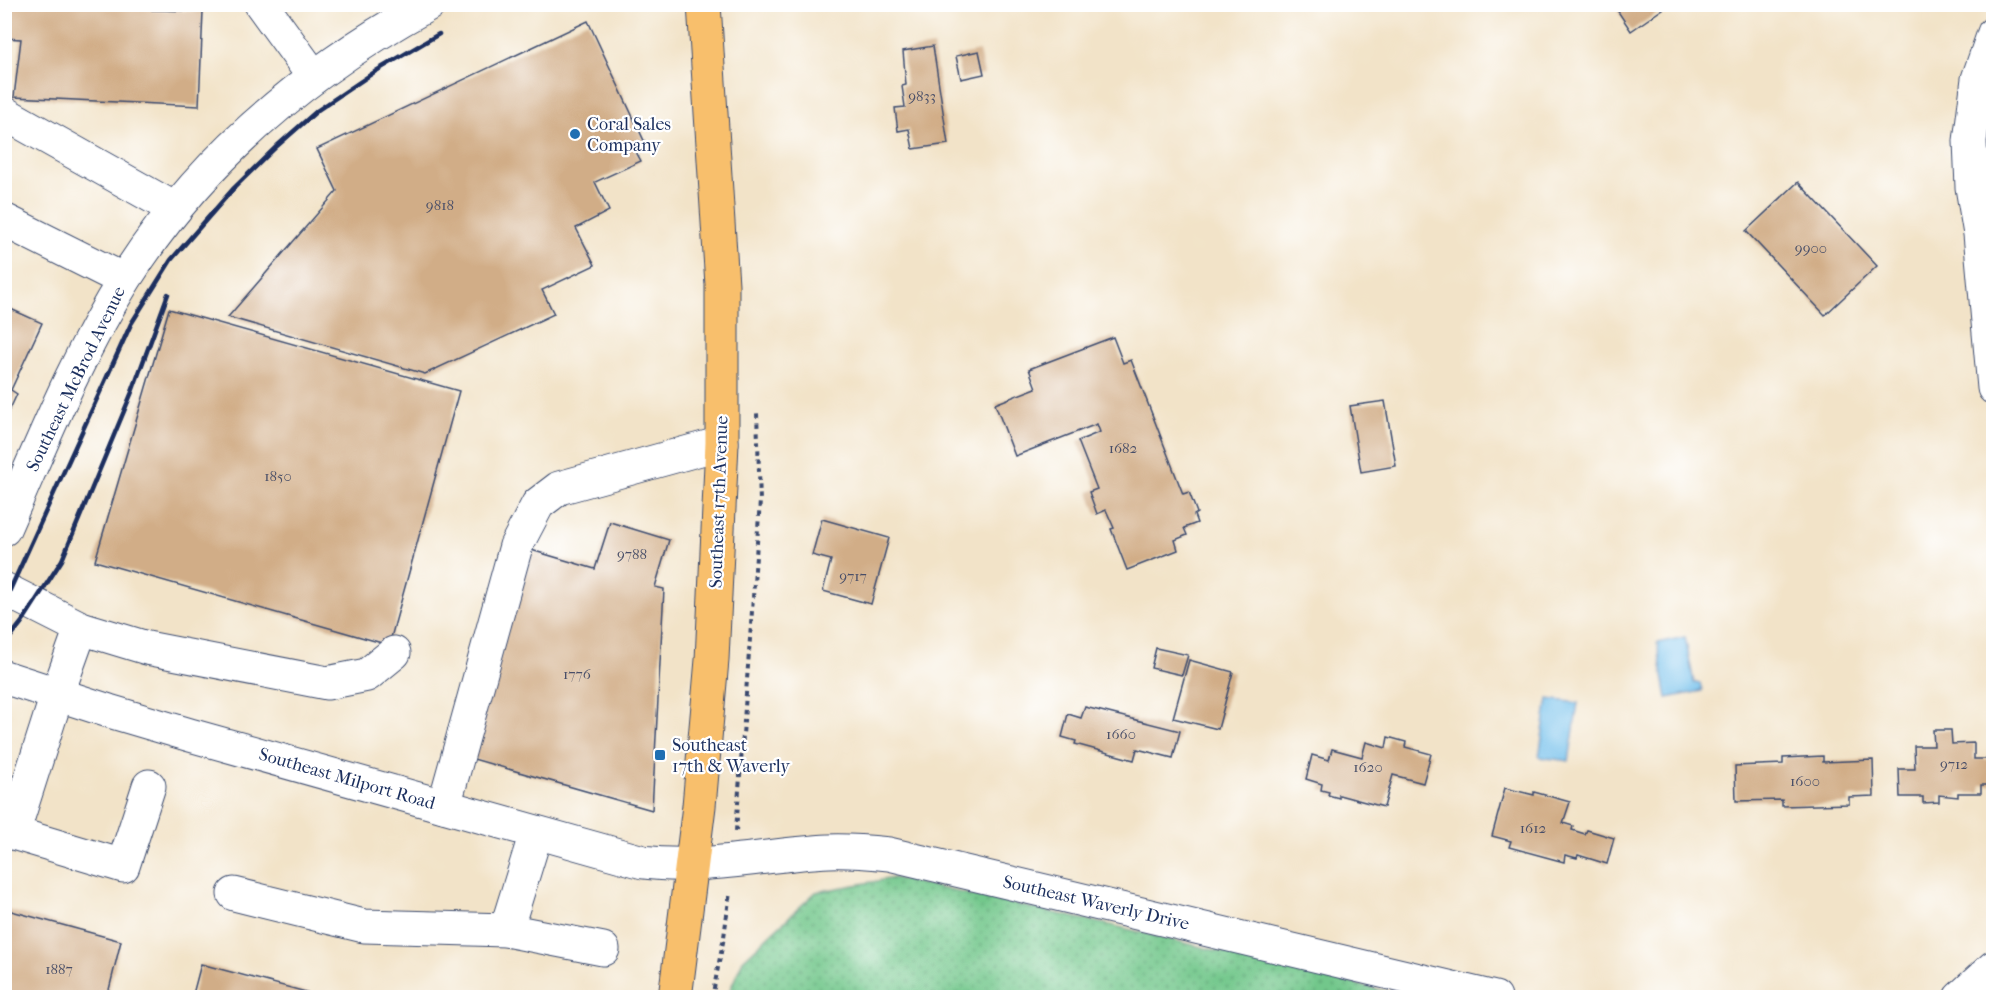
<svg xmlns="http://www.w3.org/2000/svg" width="1998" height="1002" font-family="'IM FELL French Canon',serif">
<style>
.grass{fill:url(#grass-dots);stroke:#467b74;stroke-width:1.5}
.water{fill:#6fbeea;stroke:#4576a4;stroke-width:1.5}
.building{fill:#d1ad87}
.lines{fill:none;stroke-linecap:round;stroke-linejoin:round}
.minor-casing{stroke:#3b4a6e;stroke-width:35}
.major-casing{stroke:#3b4a6e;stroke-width:35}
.path{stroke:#3b4a6e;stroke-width:4;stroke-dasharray:4.5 4.5;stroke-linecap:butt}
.minor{stroke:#fff;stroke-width:33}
.major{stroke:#f8bf6c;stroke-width:33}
.rail{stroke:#1b2f5e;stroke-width:4.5}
.poi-dot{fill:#1f6fb2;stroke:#fff;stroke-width:2}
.labels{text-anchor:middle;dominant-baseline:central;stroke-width:4.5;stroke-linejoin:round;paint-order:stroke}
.number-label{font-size:15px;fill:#484e68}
.poi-label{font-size:18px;fill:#1b2f5e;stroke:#fff;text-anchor:start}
.street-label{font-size:18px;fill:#1b2f5e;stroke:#fff}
</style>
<defs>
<pattern id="grass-dots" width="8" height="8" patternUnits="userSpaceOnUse" patternTransform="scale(1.5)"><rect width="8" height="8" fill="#72c78b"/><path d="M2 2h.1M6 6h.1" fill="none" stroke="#5da275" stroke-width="1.8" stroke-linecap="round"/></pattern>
</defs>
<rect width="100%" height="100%" fill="#fff"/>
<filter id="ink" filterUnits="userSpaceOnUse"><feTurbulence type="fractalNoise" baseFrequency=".0167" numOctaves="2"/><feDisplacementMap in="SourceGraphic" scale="12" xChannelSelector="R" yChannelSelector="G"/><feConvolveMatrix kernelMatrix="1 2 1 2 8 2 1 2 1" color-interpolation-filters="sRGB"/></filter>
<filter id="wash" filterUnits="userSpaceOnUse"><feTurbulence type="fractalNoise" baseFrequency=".008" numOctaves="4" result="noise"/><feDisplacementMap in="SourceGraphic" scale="24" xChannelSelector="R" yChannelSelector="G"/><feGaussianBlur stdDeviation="1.35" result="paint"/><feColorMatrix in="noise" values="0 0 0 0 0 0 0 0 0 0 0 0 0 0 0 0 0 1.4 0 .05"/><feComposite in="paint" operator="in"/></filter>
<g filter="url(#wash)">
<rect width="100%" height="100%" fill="#f2e3c8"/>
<path class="grass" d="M 894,878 L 1119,927 L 1409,997 L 727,997 L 743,960 L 816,892 Z"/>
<g class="water">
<path d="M 1685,637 L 1694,683 L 1700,683 L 1702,691 L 1667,698 L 1657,643 Z"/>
<path d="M 1548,699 L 1578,703 L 1569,761 L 1539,757 Z"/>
</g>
<g id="blocks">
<g class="building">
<path d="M 4,4 L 153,4 L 152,10 L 203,11 L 199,106 L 14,97 L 21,39 L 4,38 Z"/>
<path d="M 1613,4 L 1670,4 L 1631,31 Z"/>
<path d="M 588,21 L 646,145 L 635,150 L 641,161 L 595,182 L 609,211 L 576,228 L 595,265 L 542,290 L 554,314 L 425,374 L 228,317 L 337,191 L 317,149 Z"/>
<path d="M 933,46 L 948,144 L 913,149 L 909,129 L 898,131 L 895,108 L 905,107 L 902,86 L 906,85 L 903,51 Z"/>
<path d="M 979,51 L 984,74 L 961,79 L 956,56 Z"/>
<path d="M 1798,182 L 1877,266 L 1825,315 L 1746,231 Z"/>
<path d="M 4,306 L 42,323 L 11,390 L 17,394 L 4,422 Z"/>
<path d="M 169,309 L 459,391 L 389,645 L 95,561 Z"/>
<path d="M 1113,337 L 1123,363 L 1131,360 L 1183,494 L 1189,492 L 1197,513 L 1194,515 L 1197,523 L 1184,528 L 1187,535 L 1175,540 L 1178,550 L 1127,570 L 1111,529 L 1114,528 L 1106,510 L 1097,514 L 1089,492 L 1097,489 L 1078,441 L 1100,432 L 1097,424 L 1015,456 L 995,404 L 1036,388 L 1029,369 Z"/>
<path d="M 1385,401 L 1396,466 L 1361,472 L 1350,406 Z"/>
<path d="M 822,519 L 889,538 L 871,604 L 823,591 L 831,560 L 812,555 Z"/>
<path d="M 610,522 L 669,540 L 655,587 L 664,589 L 652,810 L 470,758 L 531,550 L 595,569 Z"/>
<path d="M 1156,648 L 1188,655 L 1182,675 L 1151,668 Z"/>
<path d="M 1189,660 L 1233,672 L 1218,729 L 1173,718 Z"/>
<path d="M 1085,707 L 1180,731 L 1173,758 L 1137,749 L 1134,760 L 1075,744 L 1076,741 L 1062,737 L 1068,714 L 1081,718 Z"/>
<path d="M 1933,730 L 1951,730 L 1952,744 L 1974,743 L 1974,759 L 1991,759 L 1991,754 L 1994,754 L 1994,785 L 1981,785 L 1981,793 L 1958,793 L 1958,797 L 1939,795 L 1939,802 L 1923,803 L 1923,797 L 1900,797 L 1899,769 L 1915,769 L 1914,746 L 1934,746 Z"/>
<path d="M 1388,737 L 1406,742 L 1405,747 L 1431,754 L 1423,783 L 1393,775 L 1384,807 L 1339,795 L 1339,798 L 1328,795 L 1329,792 L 1321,790 L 1322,784 L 1306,779 L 1312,755 L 1329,760 L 1332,749 L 1362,757 L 1366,742 L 1386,748 Z"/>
<path d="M 1823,756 L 1823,762 L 1873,760 L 1874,796 L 1849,797 L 1849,804 L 1782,806 L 1782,800 L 1736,801 L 1735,766 L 1783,764 L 1783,758 Z"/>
<path d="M 1505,788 L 1534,795 L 1534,792 L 1570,802 L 1563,823 L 1573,826 L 1572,830 L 1585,834 L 1587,830 L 1614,838 L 1607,864 L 1578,855 L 1577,858 L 1565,855 L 1564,862 L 1509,847 L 1511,841 L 1492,836 Z"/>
<path d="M 4,909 L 121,941 L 107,998 L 4,998 Z"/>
<path d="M 201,964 L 325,997 L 325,998 L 192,998 Z"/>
</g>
</g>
</g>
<g filter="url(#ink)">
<use href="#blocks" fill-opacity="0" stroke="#3b4a6e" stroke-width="1.5"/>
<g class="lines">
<g class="minor-casing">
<g id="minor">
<path d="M 261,4 L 314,77"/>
<path d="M 1994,33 L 1978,79 L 1970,141 L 1972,187 L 1980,234 L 1994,388"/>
<path d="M 4,113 L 175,209"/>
<path d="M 4,220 L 124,280"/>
<path d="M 4,529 C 41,445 76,357 125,279 C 200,160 306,71 429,4"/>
<path d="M 4,589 L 81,628 L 57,695 L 13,833 L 123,866 L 149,786"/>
<path d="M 81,628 L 147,648 L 327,683 L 367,675 L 394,653"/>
<path d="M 4,677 L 109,711 L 190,735 L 643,862 C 705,870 767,854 829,851 C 849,850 869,852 889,854 L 1495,998"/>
<path d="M 444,806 L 516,546 L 538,504 L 559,488 L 722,443"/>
<path d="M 234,894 L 364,926 L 506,930 L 603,949"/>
<path d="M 506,930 L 536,833"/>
<path d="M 1960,998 L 1994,967"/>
</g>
</g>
<g class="major-casing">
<path id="major" d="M 675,998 L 699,806 L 712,660 L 722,443 L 722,285 L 704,4"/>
</g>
<g class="path">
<path d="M 736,831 L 760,501 L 757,413"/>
<path d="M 712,998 L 724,937 L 730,892"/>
</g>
<use href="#minor" class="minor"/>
<use href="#major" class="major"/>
<g class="rail">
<path d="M 4,603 L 131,324 L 171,260 L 234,188 L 277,146 L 318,110 L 376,71 L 439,34"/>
<path d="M 4,645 L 22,622 L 62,560 L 132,392 L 168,294"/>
</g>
</g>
</g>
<g class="poi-dot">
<circle cx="575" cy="134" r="6"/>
<rect x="654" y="749" width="12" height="12" rx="3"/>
</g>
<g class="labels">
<g class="number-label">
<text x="922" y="96">9833</text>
<text x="440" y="205">9818</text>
<text x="1811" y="248">9900</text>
<text x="1123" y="448">1682</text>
<text x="278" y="476">1850</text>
<text x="632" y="554">9788</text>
<text x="853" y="576">9717</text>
<text x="577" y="674">1776</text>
<text x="1121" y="734">1660</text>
<text x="1954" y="764">9712</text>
<text x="1368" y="767">1620</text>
<text x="1805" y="781">1600</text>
<text x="1533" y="828">1612</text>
<text x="59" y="969">1887</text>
</g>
<g class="poi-label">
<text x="587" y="124">Coral Sales<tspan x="587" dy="21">Company</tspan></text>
<text x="672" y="745">Southeast<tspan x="672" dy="21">17th &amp; Waverly</tspan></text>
</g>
<g class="street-label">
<text transform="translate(76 379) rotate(-64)">Southeast McBrod Avenue</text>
<text transform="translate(719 502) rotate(-88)">Southeast 17th Avenue</text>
<text transform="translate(347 779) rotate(16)">Southeast Milport Road</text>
<text transform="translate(1096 903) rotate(13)">Southeast Waverly Drive</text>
</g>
</g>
<rect width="1998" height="1002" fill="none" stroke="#fff" stroke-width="24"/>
</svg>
